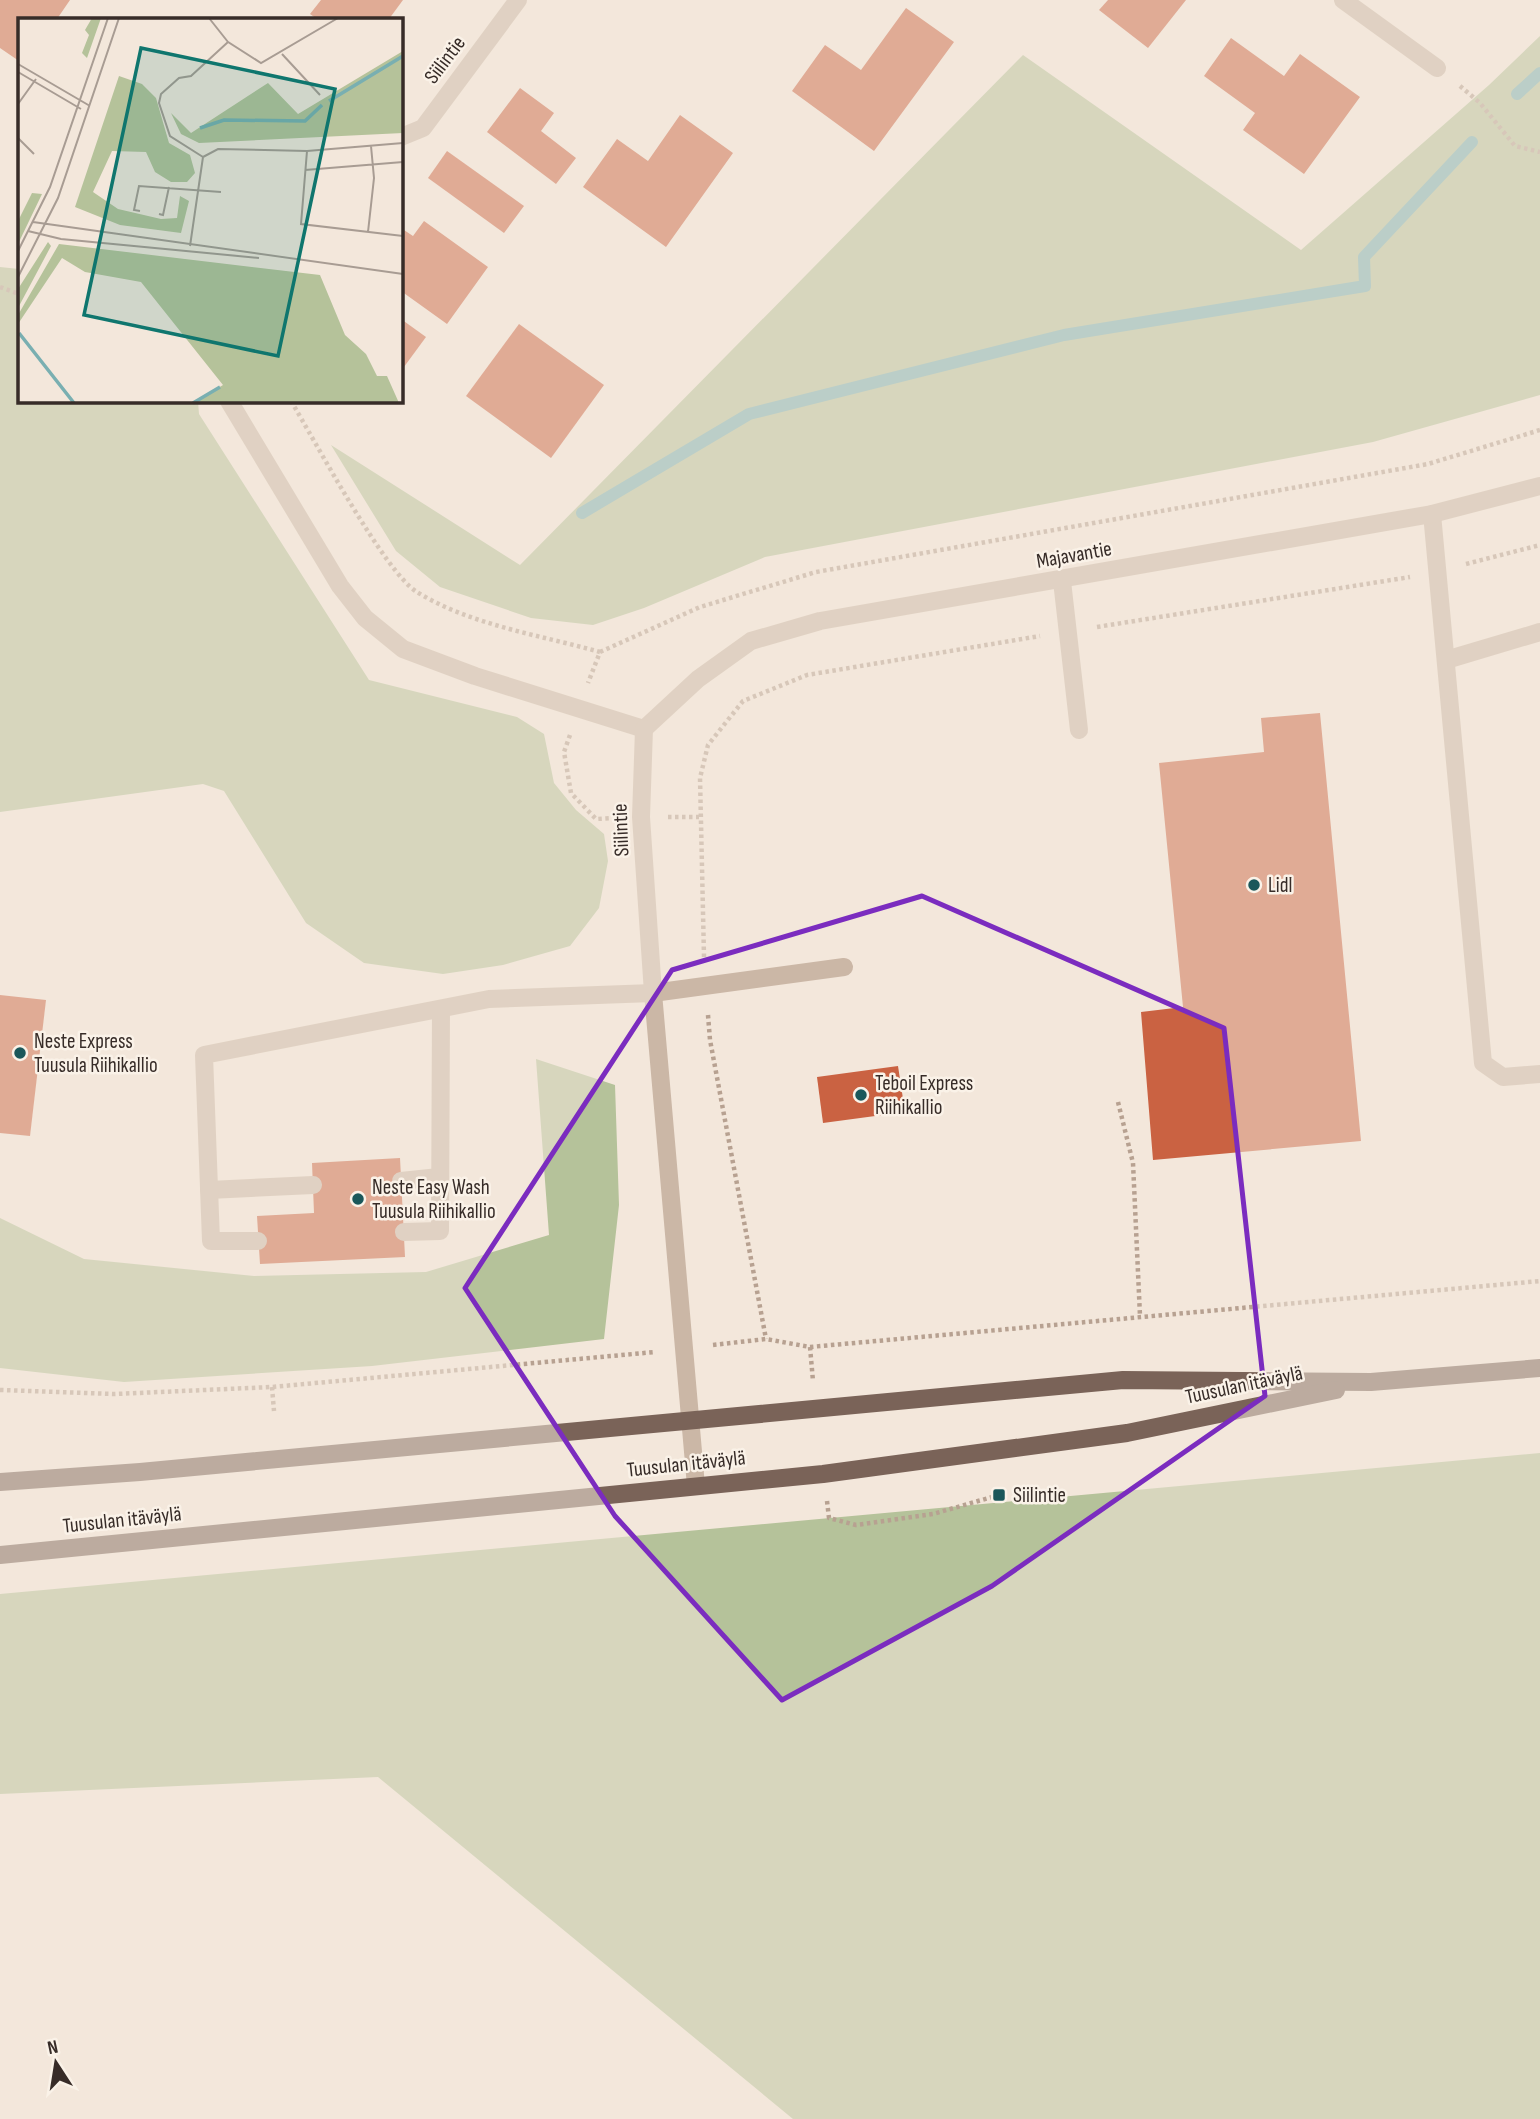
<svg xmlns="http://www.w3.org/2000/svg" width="1540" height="2119" font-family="'Sofia Sans Condensed',sans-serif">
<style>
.green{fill:#b5c29a}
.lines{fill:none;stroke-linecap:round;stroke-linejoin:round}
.stream{stroke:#79afb1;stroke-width:12}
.building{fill:#ca6242}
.path{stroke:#b7a191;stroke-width:4.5;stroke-dasharray:3.5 3.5;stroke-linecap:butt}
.lane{stroke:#cbb7a6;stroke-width:18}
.street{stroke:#cbb7a6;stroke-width:18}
.primary{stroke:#7a6358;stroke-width:18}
.marked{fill:none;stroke:#7b2cbf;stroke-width:5;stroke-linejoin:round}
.poi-dot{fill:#1b575a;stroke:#faf2e8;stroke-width:2.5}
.labels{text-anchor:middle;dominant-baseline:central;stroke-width:5;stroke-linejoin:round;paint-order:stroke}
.street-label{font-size:21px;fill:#372c28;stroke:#faf2e8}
.poi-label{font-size:21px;fill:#372c28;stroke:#faf2e8;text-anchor:start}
.inset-river{fill:none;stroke:#79afb1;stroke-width:3.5}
.inset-road{fill:none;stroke:#a89c93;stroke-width:2}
.view{fill:#0f766e;fill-opacity:0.15;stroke:#0f766e;stroke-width:3.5}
.inset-edge{fill:none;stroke:#372c28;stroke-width:3.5}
</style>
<rect width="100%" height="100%" fill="#f3e7db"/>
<g class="green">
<path d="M 1540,36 L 1540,395 L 1373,442 L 765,557 L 644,608 L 593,625 L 531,618 L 440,587 L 396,551 L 331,445 L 520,565 L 1023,55 L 1301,250 L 1489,85 Z"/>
<path d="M 0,267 L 19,269 L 19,401 L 198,401 L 199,414 L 369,680 L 517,717 L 544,734 L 554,783 L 576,810 L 604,834 L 608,861 L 599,908 L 570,946 L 503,965 L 443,974 L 364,963 L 306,923 L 224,791 L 203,784 L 0,812 Z"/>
<path d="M 536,1059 L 615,1085 L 619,1205 L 604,1339 L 372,1366 L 124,1382 L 0,1368 L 0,1218 L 84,1259 L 254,1276 L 426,1272 L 549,1235 Z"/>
<path d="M 1540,1453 L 1540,2119 L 793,2119 L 378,1777 L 0,1794 L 0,1594 Z"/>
</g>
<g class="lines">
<g class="stream">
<path d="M 1517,94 L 1540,73"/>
<path d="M 582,513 L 749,414 L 1064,335 L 1365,286 L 1364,257 L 1472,142"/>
</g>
</g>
<g class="building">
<path d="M 0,0 L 70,0 L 57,19 L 19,19 L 19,61 L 0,48 Z"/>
<path d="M 321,0 L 403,0 L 389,19 L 317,19 L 310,14 Z"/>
<path d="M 1108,0 L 1186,0 L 1148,48 L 1099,10 Z"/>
<path d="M 906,8 L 954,42 L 874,151 L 792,91 L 825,45 L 861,70 Z"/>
<path d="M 1231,38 L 1284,76 L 1300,54 L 1360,97 L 1304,174 L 1243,130 L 1255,113 L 1204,76 Z"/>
<path d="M 520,88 L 554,113 L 541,131 L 576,158 L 556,184 L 487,132 Z"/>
<path d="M 680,115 L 733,153 L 666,247 L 583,187 L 617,139 L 648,161 Z"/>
<path d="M 447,151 L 524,206 L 504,233 L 428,178 Z"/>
<path d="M 424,221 L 488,267 L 447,324 L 401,291 L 401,234 L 404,230 L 413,236 Z"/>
<path d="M 401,319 L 426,337 L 401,371 Z"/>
<path d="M 519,324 L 604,385 L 551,458 L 466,396 Z"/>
<path d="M 1320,713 L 1361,1141 L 1153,1160 L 1141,1012 L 1183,1007 L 1159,763 L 1264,752 L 1261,718 Z"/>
<path d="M 0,995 L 46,1000 L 30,1136 L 0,1133 Z"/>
<path d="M 898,1066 L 905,1112 L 823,1123 L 817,1077 Z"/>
<path d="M 400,1158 L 405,1257 L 260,1264 L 257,1216 L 314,1213 L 312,1163 Z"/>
</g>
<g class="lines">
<g class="path">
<path d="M 1460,86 L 1480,103 L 1515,146 L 1540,152"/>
<path d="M 0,287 L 19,294"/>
<path d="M 291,401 C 314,439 385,573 417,592 C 470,625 540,635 600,652 L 588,683"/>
<path d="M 1466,564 L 1540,545"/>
<path d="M 1097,627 L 1410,577"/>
<path d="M 600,652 L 700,607 L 816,572 L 1428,464 L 1540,430"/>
<path d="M 570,735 L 564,752 L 571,793 L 596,819 L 614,818"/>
<path d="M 668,817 L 699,817"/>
<path d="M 704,957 L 700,778 L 708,745 L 743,701 L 807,675 L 1040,636"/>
<path d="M 708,1015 L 710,1040 L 766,1339"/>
<path d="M 1118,1102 L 1133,1163 L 1140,1316"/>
<path d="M 713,1345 L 766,1339 L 810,1347 L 1540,1281"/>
<path d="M 810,1347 L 813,1381"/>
<path d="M 272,1387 L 274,1411"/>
<path d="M 0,1390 L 115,1394 L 272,1387 L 655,1352"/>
<path d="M 827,1501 L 829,1518 L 856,1525 L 933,1514 L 999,1495"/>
</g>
<g class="lane">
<path d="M 1432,514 L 1483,1063 L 1503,1077 L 1540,1074"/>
<path d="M 1062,581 L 1079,730"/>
<path d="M 1446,660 L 1540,632"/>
<path d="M 401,1181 L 439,1177"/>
<path d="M 209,1190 L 313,1185"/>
<path d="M 404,1232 L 440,1231 L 441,1009"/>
<path d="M 258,1241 L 211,1241 L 204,1055 L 489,999 L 653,993 L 844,967"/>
</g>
<g class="street">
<path d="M 1343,0 L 1437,68"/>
<path d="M 401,137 L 423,128 L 518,0"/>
<path d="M 229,401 L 340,586 L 365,618 L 403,649 L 475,676 L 644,729"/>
<path d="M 644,729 L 698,679 L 751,641 L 820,621 L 1432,514 L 1540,486"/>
<path d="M 644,729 L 641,817 L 653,993 L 696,1486"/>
</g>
<g class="primary">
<path d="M 0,1482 L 140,1472 L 1123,1380 L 1371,1382 L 1540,1368"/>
<path d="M 0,1555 L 823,1474 L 1127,1433 L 1336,1390"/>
</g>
</g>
<path d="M0 0H1540V2119H0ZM 922,896 L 1224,1028 L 1265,1396 L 992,1586 L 782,1700 L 615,1516 L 465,1288 L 672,970 Z" fill="#f3e7db" fill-opacity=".55" fill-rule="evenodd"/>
<path class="marked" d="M 922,896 L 1224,1028 L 1265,1396 L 992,1586 L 782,1700 L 615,1516 L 465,1288 L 672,970 Z"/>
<g class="poi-dot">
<circle cx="1254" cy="885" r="7"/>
<circle cx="20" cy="1053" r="7"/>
<circle cx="861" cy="1095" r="7"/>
<circle cx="358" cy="1199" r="7"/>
<rect x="992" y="1488" width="14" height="14" rx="3.5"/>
</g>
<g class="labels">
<g class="street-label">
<text transform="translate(445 60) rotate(-53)">Siilintie</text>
<text transform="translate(1074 555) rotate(-10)">Majavantie</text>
<text transform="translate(621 830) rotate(-92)">Siilintie</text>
<text transform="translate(1244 1385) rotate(-12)">Tuusulan itäväylä</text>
<text transform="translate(686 1464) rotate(-6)">Tuusulan itäväylä</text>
<text transform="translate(122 1520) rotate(-6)">Tuusulan itäväylä</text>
</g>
<g class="poi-label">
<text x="1268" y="885">Lidl</text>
<text x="34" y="1041">Neste Express<tspan x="34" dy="24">Tuusula Riihikallio</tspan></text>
<text x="875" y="1083">Teboil Express<tspan x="875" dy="24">Riihikallio</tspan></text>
<text x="372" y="1187">Neste Easy Wash<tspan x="372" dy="24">Tuusula Riihikallio</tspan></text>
<text x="1013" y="1495">Siilintie</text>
</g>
</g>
<g transform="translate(18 18)">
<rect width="385" height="385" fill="#f3e7db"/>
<path d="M 74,0 L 83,0 L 69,40 L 64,35 L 71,17 L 67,12 ZM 385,33 L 385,115 L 181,125 L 163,116 L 153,95 L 173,115 L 250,65 L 280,96 ZM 101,58 L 124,66 L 138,80 L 151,125 L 172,137 L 177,155 L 169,164 L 153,164 L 137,154 L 128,134 L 94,133 L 75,174 L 100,191 L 143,201 L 159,200 L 162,178 L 171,183 L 163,215 L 102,207 L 57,189 ZM 14,175 L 24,176 L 0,226 L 0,203 ZM 30,224 L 33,228 L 0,290 L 0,271 ZM 41,226 L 302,257 L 327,317 L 348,336 L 359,358 L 369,358 L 381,385 L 175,385 L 205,367 L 123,264 L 67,254 L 44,240 L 0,306 L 0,297 Z" fill="#b5c29a"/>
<path class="inset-river" d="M 311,83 L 385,38M 182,110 L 206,102 L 287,103 L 304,87M 1,315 L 56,385M 175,385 L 202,369"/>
<path class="inset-road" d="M 191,0 L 210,24M 264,36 L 302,77M 0,46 L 72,88M 0,54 L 63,91M 0,86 L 18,61M 0,120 L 16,136M 289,133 L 283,206 L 385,218M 185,139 L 152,118 L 141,85 L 143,76 L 161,60 L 173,58 L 210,24 L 243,45 L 320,0M 185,139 L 200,131 L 289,133 L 385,125M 287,152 L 385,144M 122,193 L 116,192 L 121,168 L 203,174M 141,196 L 145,197 L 151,169M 15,204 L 385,256M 10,213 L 43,221 L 241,240M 350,214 L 356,160 L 353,128M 172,228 L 185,139M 0,233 L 32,169 L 90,0M 0,259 L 40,180 L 101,0"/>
<path class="view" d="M 123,30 L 317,71 L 260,338 L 66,297 Z"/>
<rect width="385" height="385" class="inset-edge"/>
</g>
<g transform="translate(56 2063) rotate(348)" stroke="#faf2e8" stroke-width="5" paint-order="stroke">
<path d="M0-5L12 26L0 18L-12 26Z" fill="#372c28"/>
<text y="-10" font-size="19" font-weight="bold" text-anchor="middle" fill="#372c28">N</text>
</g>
</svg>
